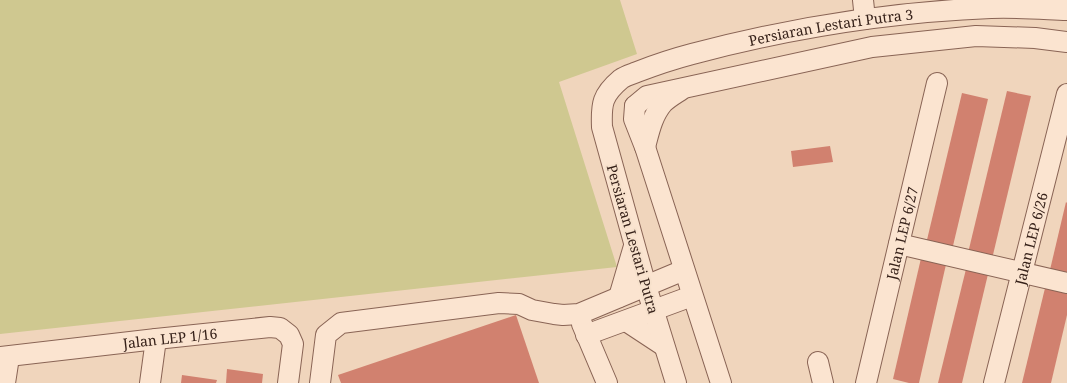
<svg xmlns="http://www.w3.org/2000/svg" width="1067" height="383" font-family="'Noto Serif',serif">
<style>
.green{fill:#cfc890}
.building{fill:#d1816f}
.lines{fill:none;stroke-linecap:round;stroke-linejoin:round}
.minor-casing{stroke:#896455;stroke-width:22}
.minor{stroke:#fbe4d0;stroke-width:20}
.labels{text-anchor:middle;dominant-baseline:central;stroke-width:4;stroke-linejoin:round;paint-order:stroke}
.street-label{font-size:14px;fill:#37221a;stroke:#f7e1cc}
</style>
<rect width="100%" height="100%" fill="#f0d5bc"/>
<path class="green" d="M 0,0 L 620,0 L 637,54 L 559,82 L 617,267 L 0,334 Z"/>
<g class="building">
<path d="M 1007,91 L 1031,96 L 992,259 L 968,253 Z"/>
<path d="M 962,93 L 988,99 L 952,250 L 926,244 Z"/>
<path d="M 830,146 L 833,162 L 793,167 L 791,151 Z"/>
<path d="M 1066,202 L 1067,203 L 1067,278 L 1049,274 Z"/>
<path d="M 922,254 L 947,260 L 919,383 L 909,383 L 893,379 Z"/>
<path d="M 967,265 L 989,270 L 962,383 L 938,383 Z"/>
<path d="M 1046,284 L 1067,289 L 1067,315 L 1051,383 L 1022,383 Z"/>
<path d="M 516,315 L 539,383 L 341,383 L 338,375 Z"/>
<path d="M 227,369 L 263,374 L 262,383 L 226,383 Z"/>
<path d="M 182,375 L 217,380 L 216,383 L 181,383 Z"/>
</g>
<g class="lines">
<g class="minor-casing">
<g id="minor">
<path d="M 863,0 L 865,19"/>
<path d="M 635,106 L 647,96 L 872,47 L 976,36 L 1035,38 L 1067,42"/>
<path d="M 635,106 L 634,119 L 645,147 L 721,383"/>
<path d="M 645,147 C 649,132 652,116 663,103 C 668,98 675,94 681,90"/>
<path d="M 899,244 L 1067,283"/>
<path d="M 619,297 L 634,246"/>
<path d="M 626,321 L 664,346"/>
<path d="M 582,324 L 607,383"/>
<path d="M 586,335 L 692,296"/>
<path id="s1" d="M 0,357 L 156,339 L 270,327 L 280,328 L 289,335 L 293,344 L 288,383"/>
<path d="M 818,362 L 823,383"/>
<path d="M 5,383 L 9,357"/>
<path d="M 150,383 L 156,339"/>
<path d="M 320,383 L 326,335 L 341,323 L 499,303 L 519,304 L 532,310 L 554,314 L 563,315 L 579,314 L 684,270"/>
<path id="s2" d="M 676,383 L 646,286 L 602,127 C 601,104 602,95 621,79 C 625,76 632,74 637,72 C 655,65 673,59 692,54 C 790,28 890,12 991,8 C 1016,7 1042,9 1067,10"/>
<path id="s3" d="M 866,383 L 937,83"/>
<path id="s4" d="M 994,383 L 1067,94"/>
</g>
</g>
<use href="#minor" class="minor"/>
</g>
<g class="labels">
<g class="street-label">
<text stroke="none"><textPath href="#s2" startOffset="538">Persiaran Lestari Putra 3</textPath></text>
<text stroke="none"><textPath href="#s3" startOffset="154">Jalan LEP 6/27</textPath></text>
<text transform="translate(633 239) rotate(74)">Persiaran Lestari Putra</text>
<text stroke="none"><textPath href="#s4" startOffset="149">Jalan LEP 6/26</textPath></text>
<text stroke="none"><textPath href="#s1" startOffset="171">Jalan LEP 1/16</textPath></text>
</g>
</g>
</svg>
